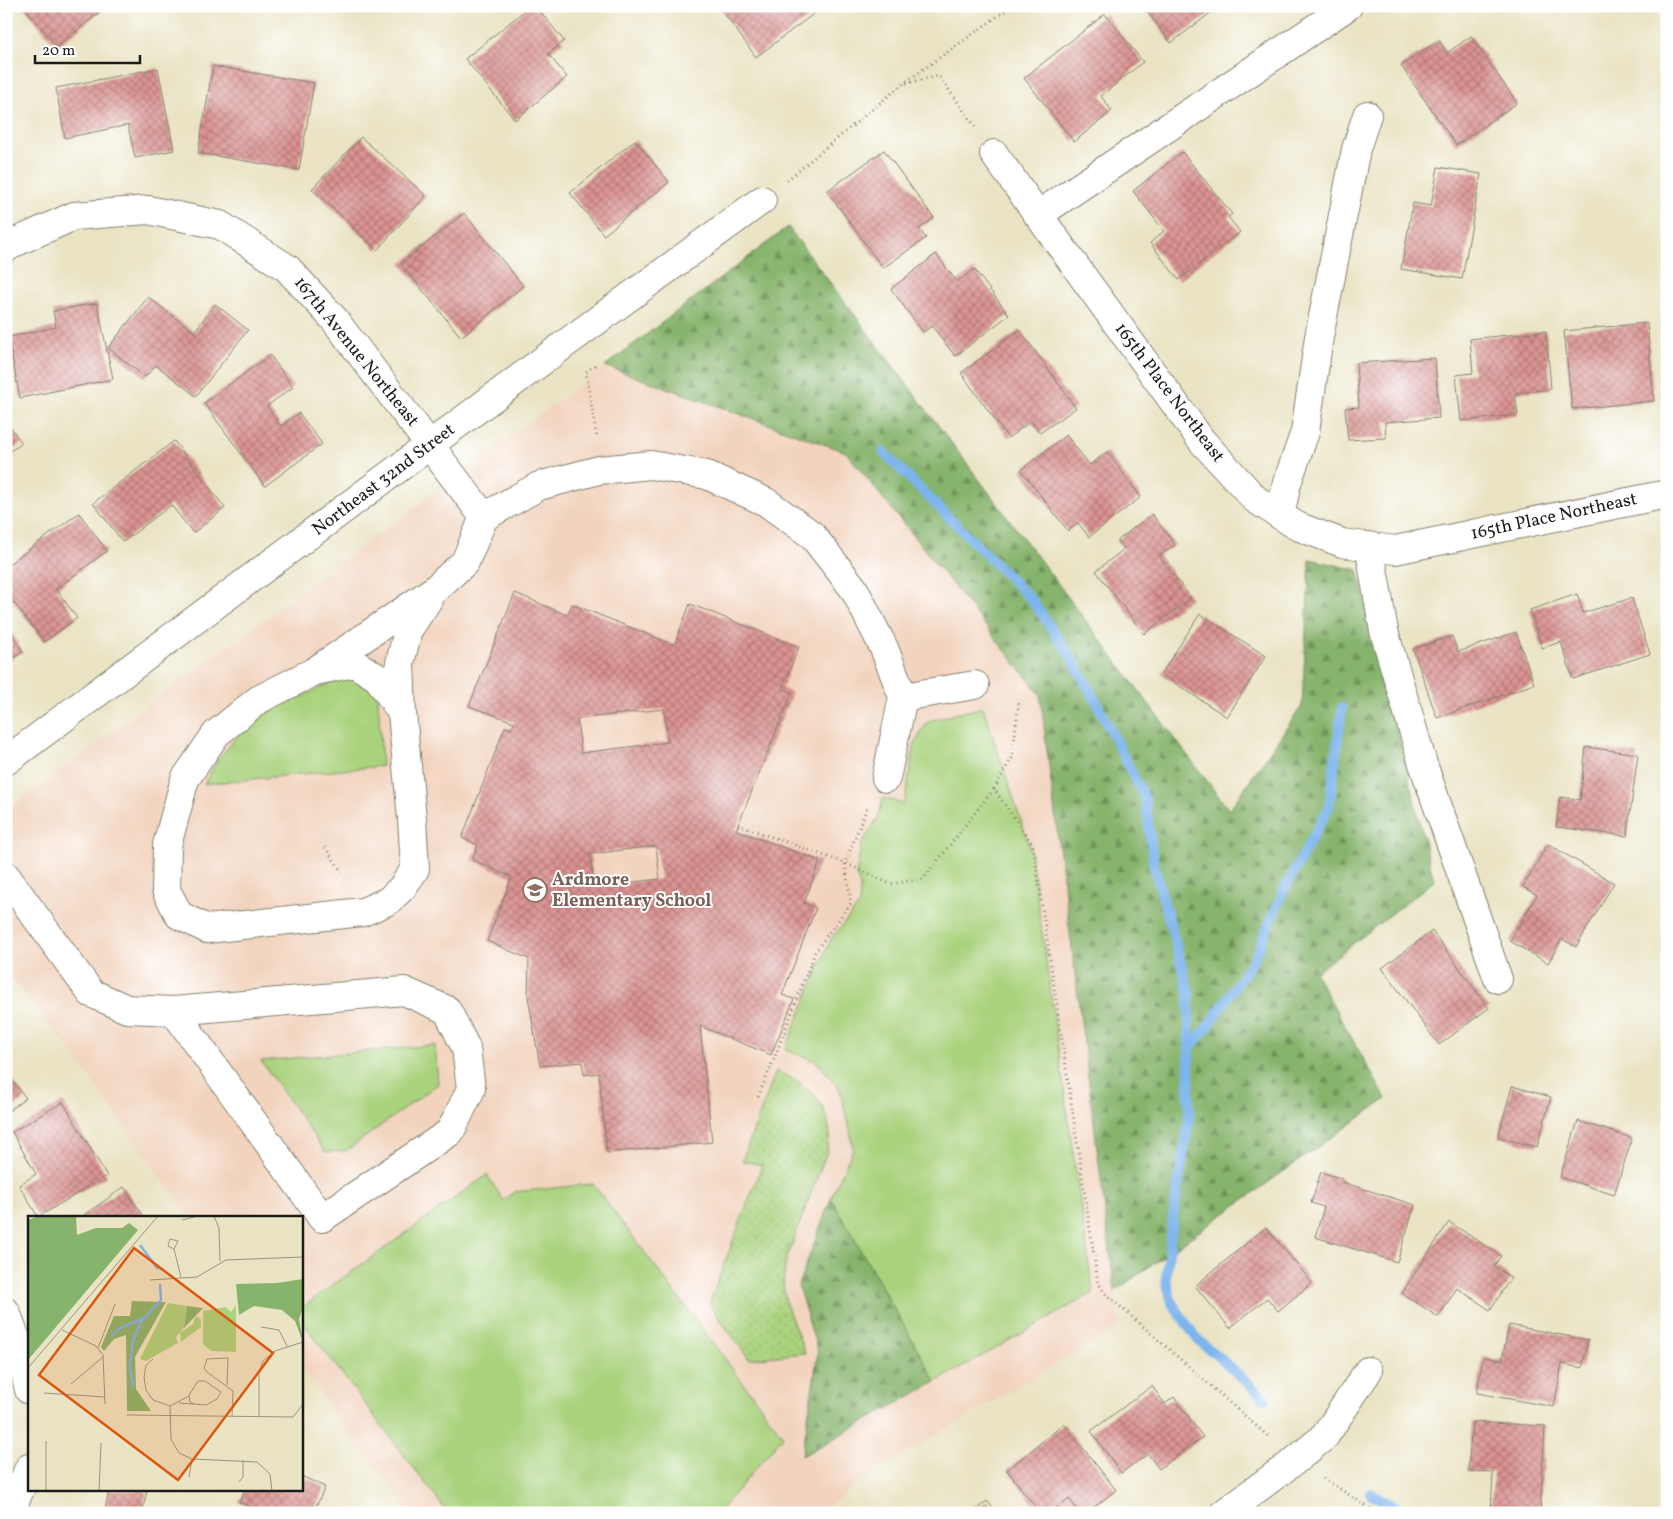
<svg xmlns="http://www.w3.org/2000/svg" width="1673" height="1519" font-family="Vollkorn,serif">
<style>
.built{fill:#f2d4be}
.grass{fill:#a9d27d;stroke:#62774c}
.forest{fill:url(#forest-firs);stroke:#516844}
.park{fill:url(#park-dots);stroke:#62774c}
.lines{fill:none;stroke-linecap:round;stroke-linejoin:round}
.stream{stroke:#7cb4ec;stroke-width:10}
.building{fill:url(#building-cross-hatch);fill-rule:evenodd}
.minor-casing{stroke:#838070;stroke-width:30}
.path{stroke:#838070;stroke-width:3;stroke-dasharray:1 4;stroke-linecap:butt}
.minor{stroke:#fff;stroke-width:28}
.labels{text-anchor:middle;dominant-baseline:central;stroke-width:4;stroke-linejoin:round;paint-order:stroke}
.street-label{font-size:18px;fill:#1c1c1c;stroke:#fff}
.education-label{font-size:18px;font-weight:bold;fill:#785e54;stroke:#fff;text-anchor:start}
.inset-river{fill:none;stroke:#7cb4ec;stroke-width:2.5}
.inset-road{fill:none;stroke:#989481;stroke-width:1}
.view{fill:#de560d;fill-opacity:0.15;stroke:#de560d;stroke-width:2.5}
.inset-edge{fill:none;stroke:#1c1c1c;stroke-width:2.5}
</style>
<defs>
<pattern id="forest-firs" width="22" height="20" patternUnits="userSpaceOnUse" patternTransform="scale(1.25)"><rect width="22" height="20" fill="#86b46c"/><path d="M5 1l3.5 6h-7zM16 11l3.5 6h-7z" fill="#6d9258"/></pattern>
<pattern id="park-dots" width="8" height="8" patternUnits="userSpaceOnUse" patternTransform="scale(1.25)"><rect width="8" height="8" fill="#a9d27d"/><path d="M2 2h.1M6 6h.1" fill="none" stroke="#91b46b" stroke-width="1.8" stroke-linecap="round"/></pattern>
<pattern id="building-cross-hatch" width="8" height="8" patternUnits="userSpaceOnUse" patternTransform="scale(1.25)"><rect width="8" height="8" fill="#db9493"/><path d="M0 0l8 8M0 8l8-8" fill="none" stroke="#b17877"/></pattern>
</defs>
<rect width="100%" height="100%" fill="#fff"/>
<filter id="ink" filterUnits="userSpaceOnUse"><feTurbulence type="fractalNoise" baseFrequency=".02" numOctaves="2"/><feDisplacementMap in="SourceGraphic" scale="10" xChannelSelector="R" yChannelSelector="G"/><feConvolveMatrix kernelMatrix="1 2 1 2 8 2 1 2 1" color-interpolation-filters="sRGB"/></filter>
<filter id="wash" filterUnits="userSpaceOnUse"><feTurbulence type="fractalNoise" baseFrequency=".0096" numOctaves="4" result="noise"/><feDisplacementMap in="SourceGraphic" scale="20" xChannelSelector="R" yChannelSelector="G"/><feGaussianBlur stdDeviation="1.12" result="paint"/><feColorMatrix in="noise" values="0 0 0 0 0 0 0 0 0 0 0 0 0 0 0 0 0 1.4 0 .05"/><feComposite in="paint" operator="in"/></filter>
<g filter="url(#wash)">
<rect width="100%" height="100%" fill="#eae4c4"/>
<path class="built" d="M 605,366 L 846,452 L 1040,694 L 1120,1326 L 874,1472 L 820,1513 L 411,1513 L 301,1368 L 301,1218 L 190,1218 L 69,1049 L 6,970 L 6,811 Z"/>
<g class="grass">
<path d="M 346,676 L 365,681 L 378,697 L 382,766 L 204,784 L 219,758 L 241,731 L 261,715 Z"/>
<path d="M 983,707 L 1030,848 L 1093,1293 L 936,1382 L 831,1198 L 853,1149 L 850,1129 L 839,1087 L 816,1061 L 785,1050 L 831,939 L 859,905 L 860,886 L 856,875 L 861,845 L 878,818 L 883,798 L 904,804 L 915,743 L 928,721 Z"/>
<path d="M 435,1045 L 438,1084 L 346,1151 L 325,1152 L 261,1061 Z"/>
<path d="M 487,1175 L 503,1200 L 514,1192 L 593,1184 L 783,1436 L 718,1513 L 448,1513 L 301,1320 L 301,1308 Z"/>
</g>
<g class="forest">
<path d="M 788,227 L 1229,810 L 1302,706 L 1310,559 L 1358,570 L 1434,881 L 1315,973 L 1386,1099 L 1115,1291 L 1040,694 L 846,452 L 605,366 Z"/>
<path d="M 831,1198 L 936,1382 L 802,1456 L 818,1352 L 798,1286 Z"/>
</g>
<path class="park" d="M 776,1071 L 798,1081 L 817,1098 L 827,1116 L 830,1135 L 826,1154 L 786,1260 L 783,1283 L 786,1304 L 805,1353 L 749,1359 L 709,1304 L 762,1165 L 742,1161 Z"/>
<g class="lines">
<g class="stream">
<path d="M 883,452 L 1031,599 L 1071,657 L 1098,705 L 1145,799 L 1154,866 L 1189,992 L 1189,1121 L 1173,1217 L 1166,1279 L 1172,1303 L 1197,1339 L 1228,1365 L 1265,1399"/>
<path d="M 1189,1049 L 1209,1025 L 1254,959 L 1283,892 L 1329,807 L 1342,708"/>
<path d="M 1370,1493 L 1407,1513"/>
</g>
</g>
<g id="blocks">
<g class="building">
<path d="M 23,6 L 107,6 L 57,47 Z"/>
<path d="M 530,6 L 536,6 L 564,41 L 548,54 L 567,77 L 515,120 L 465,59 Z"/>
<path d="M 725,6 L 824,6 L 756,57 L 721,9 Z"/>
<path d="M 1143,6 L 1224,6 L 1218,11 L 1217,8 L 1171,43 Z"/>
<path d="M 1105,14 L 1143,62 L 1101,96 L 1112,111 L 1074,142 L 1024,78 Z"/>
<path d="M 1471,36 L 1517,103 L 1456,145 L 1401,66 L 1439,40 L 1447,53 Z"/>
<path d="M 213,66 L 314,83 L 299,170 L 198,153 Z"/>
<path d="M 158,68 L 174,150 L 135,158 L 128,125 L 65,138 L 56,88 Z"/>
<path d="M 361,137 L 426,196 L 377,250 L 312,189 Z"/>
<path d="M 635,140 L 669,182 L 604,235 L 570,193 Z"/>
<path d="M 884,150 L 934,218 L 919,229 L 926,238 L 883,268 L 827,191 Z"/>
<path d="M 1182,152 L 1232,214 L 1228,217 L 1240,232 L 1179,280 L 1150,243 L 1164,231 L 1133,191 Z"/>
<path d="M 1438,167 L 1481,174 L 1462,279 L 1401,269 L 1413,203 L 1431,206 Z"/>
<path d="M 464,213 L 523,286 L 461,337 L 401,264 Z"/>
<path d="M 936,254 L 957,282 L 974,269 L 1009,315 L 955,356 L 932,326 L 923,332 L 891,289 Z"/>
<path d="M 148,297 L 194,332 L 215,304 L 248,330 L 196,396 L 156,365 L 145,377 L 108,348 Z"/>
<path d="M 97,303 L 113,379 L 20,398 L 8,337 L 56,327 L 53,311 Z"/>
<path d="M 1647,323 L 1654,401 L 1572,409 L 1564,331 Z"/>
<path d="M 1020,330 L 1076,408 L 1040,433 L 1031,421 L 1008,438 L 961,373 Z"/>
<path d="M 1546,331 L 1551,389 L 1515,393 L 1518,415 L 1461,421 L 1456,375 L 1473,373 L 1470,339 Z"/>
<path d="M 270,355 L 293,387 L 267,406 L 281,426 L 299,413 L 322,444 L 265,486 L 204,403 Z"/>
<path d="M 1435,358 L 1439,418 L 1385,422 L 1386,438 L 1348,440 L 1345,408 L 1359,407 L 1356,363 Z"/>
<path d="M 6,421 L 22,443 L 6,454 Z"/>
<path d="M 1066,435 L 1090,465 L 1107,452 L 1141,497 L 1089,537 L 1078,523 L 1068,531 L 1021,470 Z"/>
<path d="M 174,441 L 225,508 L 193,533 L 171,505 L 123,542 L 93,503 Z"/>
<path d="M 79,513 L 107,551 L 56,589 L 77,618 L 44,642 L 6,592 L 6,566 Z"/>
<path d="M 1152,514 L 1175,545 L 1159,556 L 1191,598 L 1144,634 L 1096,571 L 1124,549 L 1117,541 Z"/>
<path d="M 515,593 L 567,615 L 572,604 L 674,645 L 690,604 L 799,647 L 782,688 L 792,693 L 736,830 L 820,861 L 804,903 L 816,908 L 782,995 L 794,999 L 771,1055 L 700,1026 L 712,1142 L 607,1153 L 599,1073 L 584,1075 L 582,1062 L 540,1066 L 528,996 L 529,959 L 487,941 L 512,877 L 472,860 L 478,845 L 462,838 L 505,727 L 511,729 L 514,722 L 469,706 ZM 664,709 L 668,742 L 581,753 L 577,719 ZM 656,846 L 660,879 L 594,887 L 590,854 Z"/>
<path d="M 1577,594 L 1583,613 L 1632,598 L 1650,654 L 1573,679 L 1561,642 L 1542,648 L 1530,610 Z"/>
<path d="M 1200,614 L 1266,656 L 1227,717 L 1161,674 Z"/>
<path d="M 6,623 L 23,652 L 6,662 Z"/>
<path d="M 1516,632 L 1534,684 L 1437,718 L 1413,649 L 1452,636 L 1458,652 Z"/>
<path d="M 1586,747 L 1638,754 L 1627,836 L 1556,827 L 1560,797 L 1580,800 Z"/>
<path d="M 1548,844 L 1614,883 L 1576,947 L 1562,939 L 1548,963 L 1510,941 L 1537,895 L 1523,887 Z"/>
<path d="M 1432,931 L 1489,1008 L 1439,1045 L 1382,968 Z"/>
<path d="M 6,1073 L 26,1098 L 6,1113 Z"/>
<path d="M 1512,1086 L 1551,1097 L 1537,1147 L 1498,1137 Z"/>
<path d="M 63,1102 L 107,1176 L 38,1217 L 19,1185 L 36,1174 L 12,1132 Z"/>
<path d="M 1578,1121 L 1632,1138 L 1614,1195 L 1560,1177 Z"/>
<path d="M 1321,1172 L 1343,1179 L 1342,1182 L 1415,1205 L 1397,1262 L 1315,1237 L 1324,1207 L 1311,1203 Z"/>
<path d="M 124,1187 L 145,1218 L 80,1218 Z"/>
<path d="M 1449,1222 L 1501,1256 L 1494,1266 L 1511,1278 L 1490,1310 L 1457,1288 L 1438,1317 L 1402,1293 Z"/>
<path d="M 1266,1227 L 1312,1283 L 1278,1311 L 1267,1298 L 1230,1328 L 1195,1286 Z"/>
<path d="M 1509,1325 L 1588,1340 L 1582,1368 L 1562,1364 L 1554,1407 L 1477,1393 L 1483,1357 L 1502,1360 Z"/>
<path d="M 1152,1386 L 1165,1404 L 1174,1397 L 1203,1437 L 1159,1469 L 1148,1454 L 1121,1473 L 1091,1431 Z"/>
<path d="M 1472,1422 L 1545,1426 L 1540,1513 L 1491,1513 L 1493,1472 L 1468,1471 Z"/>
<path d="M 1064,1424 L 1116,1490 L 1087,1513 L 1080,1513 L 1069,1499 L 1051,1513 L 1040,1513 L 1007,1470 Z"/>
<path d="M 301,1476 L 325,1487 L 313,1513 L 263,1513 L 239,1502 L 245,1490 L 301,1490 Z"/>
<path d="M 109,1490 L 147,1490 L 142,1513 L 122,1513 L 105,1510 Z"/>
<path d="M 987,1501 L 997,1513 L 972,1513 Z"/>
</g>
</g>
</g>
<g filter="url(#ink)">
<use href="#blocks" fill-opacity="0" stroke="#838070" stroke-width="1"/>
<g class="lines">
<g class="minor-casing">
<g id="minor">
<path d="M 994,154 L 1202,441 L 1255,499 L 1297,526 L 1342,543 L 1395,550 L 1667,494"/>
<path d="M 1038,215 L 1348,6"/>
<path d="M 6,248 L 16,242 L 74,216 L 148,210 L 220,225 L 287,268 L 334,319 L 484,517"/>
<path d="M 1280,515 L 1287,483 L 1305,432 L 1319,337 L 1356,149 L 1367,115"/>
<path d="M 1369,546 L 1384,631 L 1423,764 L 1498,979"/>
<path d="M 315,671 L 354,663 L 378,678 L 402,713 L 412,819 L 415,869 L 402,888 L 388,901 L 363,912 L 207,929 L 179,915 L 166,890 L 167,845 L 185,779 L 216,734 L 258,700 L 315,671 L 434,590 L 465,562 L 484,517 L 539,486 L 599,470 L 651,465 L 707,475 L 766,502 L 812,535 L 854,589 L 884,648 L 903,697 L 886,778"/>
<path d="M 903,697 L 975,685"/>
<path d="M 402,713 L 400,663 L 408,630 L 428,600"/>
<path d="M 6,761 L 569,341 L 762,200"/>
<path d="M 6,876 L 91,993 L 127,1009 L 174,1011 L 404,991 L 447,1010 L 466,1048 L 471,1089 L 450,1132 L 322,1218 L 174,1011"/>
<path d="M 6,1312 L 19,1346 L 29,1390"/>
<path d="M 10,1513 L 29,1468"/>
<path d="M 1224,1513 L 1296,1460 L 1325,1436 L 1368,1371"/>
</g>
</g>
<g class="path">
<path d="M 906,83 L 939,76 L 977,129"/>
<path d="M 787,180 L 904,83 L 1012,6"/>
<path d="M 595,365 L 586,372 L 597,439"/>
<path d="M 994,789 L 1012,758 L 1019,702"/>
<path d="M 738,825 L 845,863 L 890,884 L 923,879 L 994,789 L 1033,845 L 1098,1283 L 1106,1294 L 1270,1438"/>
<path d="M 325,847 L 342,872"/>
<path d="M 758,1097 L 770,1069 L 815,952 L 851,903 L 845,863 L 868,805"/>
<path d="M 1323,1478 L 1377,1513"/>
</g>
<use href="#minor" class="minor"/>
</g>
</g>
<defs>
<g id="school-ring" transform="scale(1.25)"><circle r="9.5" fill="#fff" stroke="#8d6e63" stroke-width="1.5"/><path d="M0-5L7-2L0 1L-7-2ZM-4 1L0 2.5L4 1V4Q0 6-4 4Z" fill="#8d6e63"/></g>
</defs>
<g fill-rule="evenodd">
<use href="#school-ring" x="535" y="890"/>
</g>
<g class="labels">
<g class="street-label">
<text transform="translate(356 352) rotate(51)">167th Avenue Northeast</text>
<text transform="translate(1169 393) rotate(53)">165th Place Northeast</text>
<text transform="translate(384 480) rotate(-37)">Northeast 32nd Street</text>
<text transform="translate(1554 517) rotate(-12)">165th Place Northeast</text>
</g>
<g class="education-label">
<text x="552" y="880">Ardmore<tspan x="552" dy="21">Elementary School</tspan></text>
</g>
</g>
<g transform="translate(28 1216)">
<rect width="275" height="275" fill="#eae4c4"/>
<path d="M 140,87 L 159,90 L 156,112 L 148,121 L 150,127 L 118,145 L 112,143 ZM 208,89 L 208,136 L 183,135 L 175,128 L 175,95 L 198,91 L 203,96 Z" fill="#a9d27d"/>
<path d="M 10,0 L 48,0 L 49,19 L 68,12 L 94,12 L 101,7 L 110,14 L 0,144 L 0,4 ZM 275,63 L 275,92 L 271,103 L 275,126 L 267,105 L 254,94 L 226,90 L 211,99 L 208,68 L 249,67 ZM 104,85 L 138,86 L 107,141 L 108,173 L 123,195 L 99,195 L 98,119 L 86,123 L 76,135 L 73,131 L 86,100 L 102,100 ZM 159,90 L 175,92 L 156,112 Z" fill="#86b46c"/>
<path d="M 168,100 L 173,103 L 173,111 L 153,126 L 152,117 L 165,108 Z" fill="#a9d27d"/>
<path class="inset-river" d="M 112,29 L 130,53M 83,121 L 90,113 L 116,102M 105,171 L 102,149 L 105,125 L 113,106 L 133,84 L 132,68"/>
<path class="inset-road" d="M 186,0 L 191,12 L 192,45M 154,4 L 170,0M 146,33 L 140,30 L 142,23 L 150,25 L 146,33 L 153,61M 122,64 L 169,61 L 198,44 L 275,41M 233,111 L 251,114 L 259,130M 34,114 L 68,130 L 75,139 L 77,188M 70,132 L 87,88M 125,143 L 118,149 L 116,161 L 118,174 L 125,184 L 142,190 L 161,180M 0,152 L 130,0M 43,168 L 76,140M 199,169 L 200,142 L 179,143 L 176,152 L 179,156 L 205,175 L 204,200M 16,177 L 77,181M 151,187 L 178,189 L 189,183 L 193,176 L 177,165 L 170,165 L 161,179 L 162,186 L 166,188M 142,190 L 143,223 L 151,237 L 164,243 L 229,246 L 242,258 L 244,275M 99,199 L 265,201 L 275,188M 231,200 L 231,156 L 235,145 L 247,135 L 275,126M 18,225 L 18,275M 161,261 L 164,243M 211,266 L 215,261 L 215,244M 71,275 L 73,227"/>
<path class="view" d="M 106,32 L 245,137 L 150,264 L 11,159 Z"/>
<rect width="275" height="275" class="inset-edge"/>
</g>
<rect width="1673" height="1519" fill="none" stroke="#fff" stroke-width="25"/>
<path d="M35 55v8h105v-8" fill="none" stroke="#1c1c1c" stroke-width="2.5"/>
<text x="42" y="55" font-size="15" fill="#1c1c1c" stroke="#ffffff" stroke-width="4" paint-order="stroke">20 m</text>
</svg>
